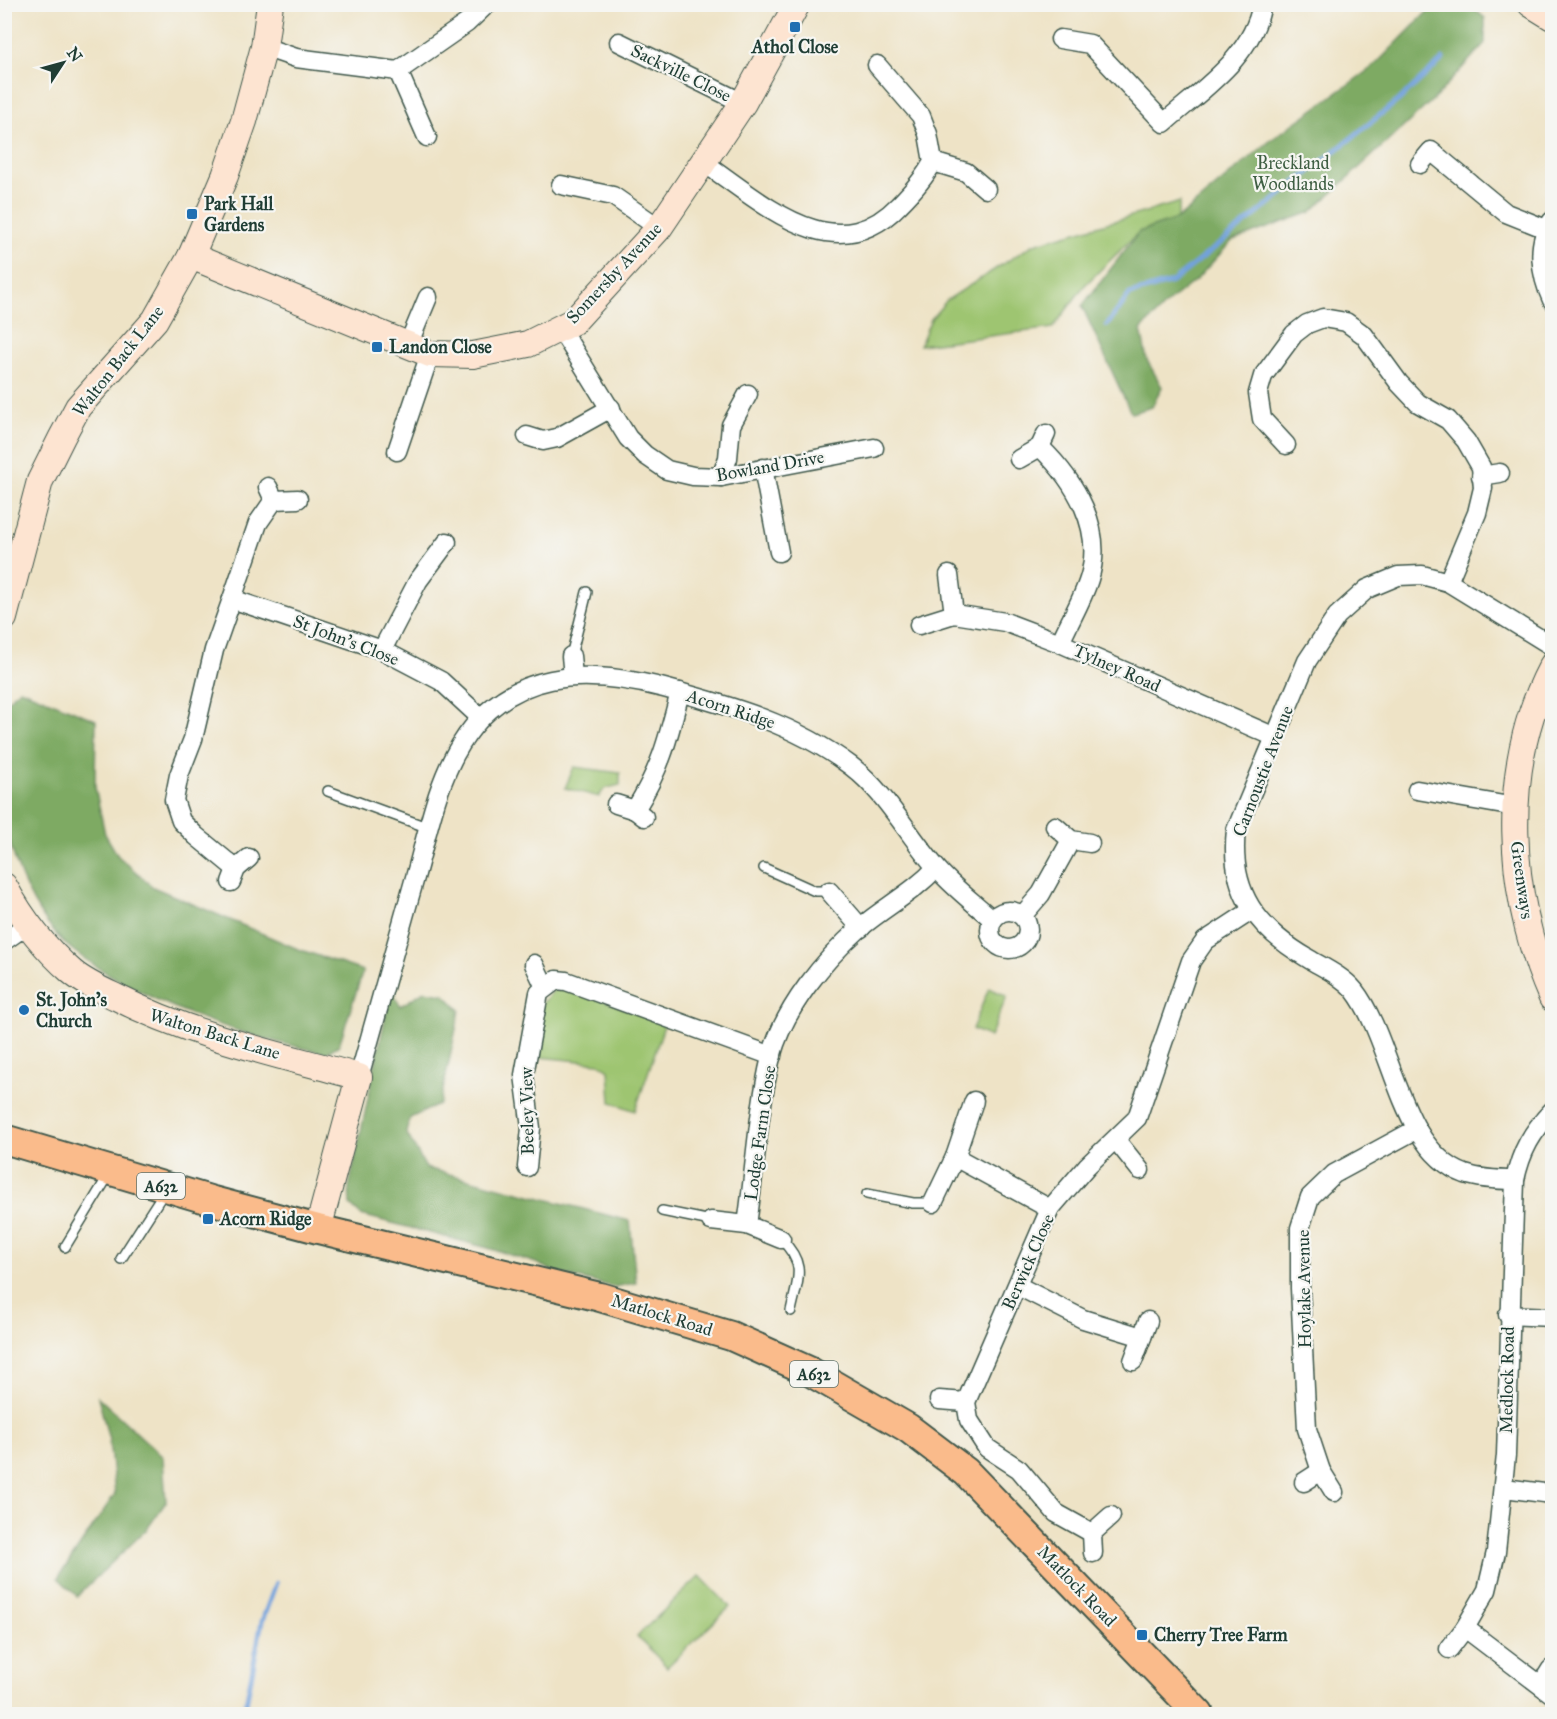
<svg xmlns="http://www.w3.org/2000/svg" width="1557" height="1719" font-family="'IM FELL Great Primer',serif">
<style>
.green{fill:#9ec571;stroke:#5e8152;stroke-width:1.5}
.forest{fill:#7eaa63;stroke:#4e744c;stroke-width:1.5}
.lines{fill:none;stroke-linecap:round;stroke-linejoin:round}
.stream{stroke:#72a2dc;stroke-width:5}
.lane-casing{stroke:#3e564a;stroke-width:12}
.street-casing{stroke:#3e564a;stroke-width:21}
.secondary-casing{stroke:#3e564a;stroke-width:28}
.primary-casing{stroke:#3e564a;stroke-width:32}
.lane{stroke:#fff;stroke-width:9}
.street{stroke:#fff;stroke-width:18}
.secondary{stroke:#fde4d1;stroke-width:26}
.primary{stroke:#fabb8b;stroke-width:28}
.poi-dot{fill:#1f6fb2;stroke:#f6f6f2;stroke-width:2}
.labels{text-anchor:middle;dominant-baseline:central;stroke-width:4.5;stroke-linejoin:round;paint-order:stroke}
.shield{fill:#f6f6f2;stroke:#60746d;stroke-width:1.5}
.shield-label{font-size:16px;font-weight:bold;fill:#1f3d34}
.poi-label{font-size:18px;font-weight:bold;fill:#1f3d34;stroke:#f6f6f2;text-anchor:start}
.street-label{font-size:18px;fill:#1f3d34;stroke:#f6f6f2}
.park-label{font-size:18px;fill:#3f5f43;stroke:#f6f6f2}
</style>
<rect width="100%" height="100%" fill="#f6f6f2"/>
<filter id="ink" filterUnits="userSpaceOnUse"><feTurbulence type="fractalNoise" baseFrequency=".0167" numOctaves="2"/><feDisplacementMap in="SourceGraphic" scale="12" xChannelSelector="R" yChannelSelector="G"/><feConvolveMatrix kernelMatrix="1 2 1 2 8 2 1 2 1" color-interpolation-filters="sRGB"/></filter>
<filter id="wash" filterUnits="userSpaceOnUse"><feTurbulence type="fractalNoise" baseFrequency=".008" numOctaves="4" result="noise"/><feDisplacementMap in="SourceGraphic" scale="24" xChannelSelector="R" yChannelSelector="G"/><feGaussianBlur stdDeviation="1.35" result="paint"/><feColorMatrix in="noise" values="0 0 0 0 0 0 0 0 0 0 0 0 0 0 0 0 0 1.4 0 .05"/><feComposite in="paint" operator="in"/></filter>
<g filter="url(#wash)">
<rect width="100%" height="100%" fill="#eee3c6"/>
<g class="green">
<path d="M 1180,202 L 1177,219 L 1139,232 L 1084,286 L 1053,328 L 920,345 L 931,319 L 947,300 L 1034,244 Z"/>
<path d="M 574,767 L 620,773 L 620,785 L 604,789 L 599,797 L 565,788 Z"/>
<path d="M 559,984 L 665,1023 L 635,1111 L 611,1102 L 609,1070 L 599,1063 L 530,1056 L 540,1006 Z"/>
<path d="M 989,988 L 1007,996 L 990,1037 L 972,1029 Z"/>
<path d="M 700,1576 L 730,1607 L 667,1667 L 637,1636 Z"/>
</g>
<g class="forest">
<path d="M 1434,5 L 1469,5 L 1485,18 L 1485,43 L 1436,97 L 1311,212 L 1232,241 L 1197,279 L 1166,304 L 1141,330 L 1147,360 L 1162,387 L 1152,407 L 1131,413 L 1082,306 L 1139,232 L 1177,219 L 1271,140 L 1374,66 Z"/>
<path d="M 20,689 L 96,720 L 95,787 L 105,834 L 118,856 L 153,887 L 298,949 L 363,971 L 339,1045 L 326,1053 C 249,1038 173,1013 105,972 C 88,961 68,949 55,933 C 31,905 17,871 8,836 C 0,797 4,745 4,704 Z"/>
<path d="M 391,991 L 401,1006 L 424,991 L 444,994 L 460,1010 L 440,1104 L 410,1118 L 406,1132 L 426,1168 L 630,1221 L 636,1283 L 614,1287 L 557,1273 L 536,1263 L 488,1248 L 361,1215 L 350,1205 L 349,1187 Z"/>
<path d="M 98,1397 L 163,1457 L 166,1502 L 147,1529 L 77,1596 L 58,1578 L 115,1494 L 109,1440 Z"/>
</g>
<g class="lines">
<g class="stream">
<path d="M 1107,325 L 1130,294 L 1172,282 L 1400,99 L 1443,59"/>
<path d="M 244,1714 L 262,1621 L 276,1583"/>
</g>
</g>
</g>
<g filter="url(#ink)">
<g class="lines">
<g class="lane-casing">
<g id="lane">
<path d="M 571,656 L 587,592"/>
<path d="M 328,791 L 429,828"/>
<path d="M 764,868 L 815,891 L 829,891"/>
<path d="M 867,1194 L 913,1203 L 933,1203"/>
<path d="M 662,1211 L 711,1221"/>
<path d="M 781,1239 C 807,1265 798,1278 791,1311"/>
<path d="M 65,1247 L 110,1173"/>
<path d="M 121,1259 L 166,1189"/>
</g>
</g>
<g class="street-casing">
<g id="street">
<path d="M 1060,39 L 1090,44 L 1164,123 C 1201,90 1253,57 1262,4"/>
<path d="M 619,42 L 743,103"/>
<path d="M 264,47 L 296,58 L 398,71 L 467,23 L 487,4"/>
<path d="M 398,71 L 427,137"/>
<path d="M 703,162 C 761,201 834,273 899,205 C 912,192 924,179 933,162 L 928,134 L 921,116 L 877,65"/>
<path d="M 933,162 L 966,172 L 986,189"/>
<path d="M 1420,164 L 1431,151 L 1506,213 L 1546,229"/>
<path d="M 561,185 L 613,196 L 659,228"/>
<path d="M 1552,221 C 1535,243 1541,276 1552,300"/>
<path d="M 560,328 L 628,438 L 645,455 L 667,470 L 693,476 L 721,477 L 874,448"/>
<path d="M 408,345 L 428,297"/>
<path d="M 527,436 L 543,441 L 557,438 L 611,408"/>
<path d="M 1286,445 L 1262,419 L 1258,393 L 1263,376 L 1294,334 L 1307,324 L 1323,318 L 1346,322 L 1364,335 L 1399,383 L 1418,403 L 1448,420 L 1466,441 L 1481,467 L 1483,488 L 1477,513 L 1448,582"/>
<path d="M 1040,447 C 1075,481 1105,529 1089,579 C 1082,601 1069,622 1060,643"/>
<path d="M 397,451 L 430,354"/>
<path d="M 1019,459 L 1040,447 L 1046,434"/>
<path d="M 763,468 L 779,552"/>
<path d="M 1481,476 L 1500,473"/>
<path d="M 721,477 L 728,458 L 731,425 L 748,394"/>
<path d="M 274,500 L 298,499"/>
<path d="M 949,575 L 954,614"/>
<path d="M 232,599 L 258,523 L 274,500 L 268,487"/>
<path d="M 919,625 L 954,614 L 1005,622 L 1060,643 L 1275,737"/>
<path d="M 382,650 L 418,581 L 447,542"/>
<path d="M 571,656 L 573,676"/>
<path d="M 1417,790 L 1515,807"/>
<path d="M 616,804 L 635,810 L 644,817"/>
<path d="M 635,810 C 661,768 668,739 680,692"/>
<path d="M 1055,826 L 1071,840 L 1090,843"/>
<path d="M 236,869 L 196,836 L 181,821 L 174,800 L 179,775 L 193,739 L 214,650 L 232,599 L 382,650 L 441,681 L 481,718"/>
<path d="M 231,882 L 236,869 L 249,858"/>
<path d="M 829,891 L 861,928"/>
<circle cx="1009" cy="930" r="19"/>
<path d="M 1022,916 L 1041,894 L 1071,840"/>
<path d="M 4,941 L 27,925"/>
<path d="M 534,964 L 545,987"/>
<path d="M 359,1077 C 377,1011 396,946 414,881 C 427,836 436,784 461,744 C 508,668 586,668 664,688 C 731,706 795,724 851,766 C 885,792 907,833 934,865 C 950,885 973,902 992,919"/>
<path d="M 1116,1140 L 1140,1170"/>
<path d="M 955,1157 L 1050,1209"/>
<path d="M 527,1167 L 531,1128 L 524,1075 L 539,993 L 556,980 L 566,981 L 772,1056"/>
<path d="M 1515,1180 C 1499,1180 1480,1179 1465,1174 C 1399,1150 1394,1041 1354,990 C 1342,976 1324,968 1309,959 C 1257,929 1229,892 1236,830 L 1307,661 L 1337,616 L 1367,589 L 1398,576 L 1422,575 L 1448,582 L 1552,646"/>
<path d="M 933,1203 L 955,1157 L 974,1101"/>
<path d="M 711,1221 L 747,1225 L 781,1239"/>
<path d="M 747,1225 C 755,1169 758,1111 771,1057 C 784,1008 824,960 861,927 C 886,906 914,892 936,868"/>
<path d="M 1018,1286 L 1083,1319 L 1142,1337"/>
<path d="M 1508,1315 L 1552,1317"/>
<path d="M 1133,1361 L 1148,1321"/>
<path d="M 939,1400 L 966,1402"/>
<path d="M 1304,1482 L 1321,1471"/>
<path d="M 1504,1488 L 1552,1494"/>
<path d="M 1334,1492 L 1321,1471 L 1307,1429 L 1300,1288 L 1300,1228 L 1310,1197 L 1334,1174 L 1417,1129"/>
<path d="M 1111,1516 L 1092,1533 L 1056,1513 L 1019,1469 L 987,1448 L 969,1420 L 966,1402 L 1050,1209 L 1087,1166 L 1137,1118 L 1191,961 L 1205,941 L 1251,911"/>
<path d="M 1092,1533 L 1093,1553"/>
<path d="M 1465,1628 L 1552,1694"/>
<path d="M 1449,1649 L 1465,1628 L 1487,1590 L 1496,1552 L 1506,1455 L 1515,1180 C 1521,1151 1532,1132 1552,1111"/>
<path d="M 1541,1685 L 1551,1669"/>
</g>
</g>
<g class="secondary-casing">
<g id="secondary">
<path d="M 1531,4 L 1552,17"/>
<path d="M 191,256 L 430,354 L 473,355 L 528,344 L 574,321 L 659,228 L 743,103 L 797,4"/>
<path d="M 4,618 L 40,481 L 62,437 L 78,407 L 155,320 L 191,256 L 225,176 L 244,121 L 264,47 L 270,4"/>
<path d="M 1552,666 C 1499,766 1507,896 1552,998"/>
<path d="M 4,886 C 22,919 44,948 72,972 C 85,983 101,990 116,997 C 192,1036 277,1054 359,1077 L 318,1229"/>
</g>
</g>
<g class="primary-casing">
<path id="primary" d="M 4,1139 L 213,1201 L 318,1229 L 600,1297 L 731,1336 L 809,1371 L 908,1428 L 966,1472 L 1199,1714"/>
</g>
<use href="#lane" class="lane"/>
<use href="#street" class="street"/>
<use href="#secondary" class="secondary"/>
<use href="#primary" class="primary"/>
</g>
</g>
<g class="poi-dot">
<rect x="789" y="21" width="12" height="12" rx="3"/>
<rect x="186" y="208" width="12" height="12" rx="3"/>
<rect x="371" y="341" width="12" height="12" rx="3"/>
<circle cx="24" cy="1010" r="6"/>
<rect x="202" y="1213" width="12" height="12" rx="3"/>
<rect x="1136" y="1629" width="12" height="12" rx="3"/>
</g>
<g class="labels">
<g class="shield">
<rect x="137" y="1173" width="48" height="26" rx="4.5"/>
<rect x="790" y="1361" width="48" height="26" rx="4.5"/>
</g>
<g class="shield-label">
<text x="161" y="1186">A632</text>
<text x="814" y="1374">A632</text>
</g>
<g class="poi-label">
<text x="795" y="47" text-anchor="middle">Athol Close</text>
<text x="204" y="204">Park Hall<tspan x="204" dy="21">Gardens</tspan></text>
<text x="389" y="347">Landon Close</text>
<text x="36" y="1000">St. John's<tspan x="36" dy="21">Church</tspan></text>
<text x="220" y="1219">Acorn Ridge</text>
<text x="1154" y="1635">Cherry Tree Farm</text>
</g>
<g class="street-label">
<text transform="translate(681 73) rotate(26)">Sackville Close</text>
<text transform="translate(614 273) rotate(-47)">Somersby Avenue</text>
<text transform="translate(118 361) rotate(-52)">Walton Back Lane</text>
<text transform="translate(770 466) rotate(-10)">Bowland Drive</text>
<text transform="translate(346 640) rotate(21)">St John's Close</text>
<text transform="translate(1117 668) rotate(24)">Tylney Road</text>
<text transform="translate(731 709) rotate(18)">Acorn Ridge</text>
<text transform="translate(1263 771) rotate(-69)">Carnoustie Avenue</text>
<text transform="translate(1522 880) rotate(82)">Greenways</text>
<text transform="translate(215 1034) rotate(17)">Walton Back Lane</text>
<text transform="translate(527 1111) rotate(-91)">Beeley View</text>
<text transform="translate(760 1133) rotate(-82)">Lodge Farm Close</text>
<text transform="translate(1028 1262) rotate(-66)">Berwick Close</text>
<text transform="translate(1304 1289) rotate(-91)">Hoylake Avenue</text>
<text transform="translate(662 1315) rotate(17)">Matlock Road</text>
<text transform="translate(1507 1380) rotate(-89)">Medlock Road</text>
<text transform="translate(1077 1586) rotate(46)">Matlock Road</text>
</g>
<g class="park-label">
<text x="1293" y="163">Breckland<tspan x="1293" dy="21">Woodlands</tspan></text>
</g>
</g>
<rect width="1557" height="1719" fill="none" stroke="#f6f6f2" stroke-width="24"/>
<g transform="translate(63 63) rotate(54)" stroke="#f6f6f2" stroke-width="4.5" paint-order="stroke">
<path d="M0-4.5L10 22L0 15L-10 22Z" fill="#1f3d34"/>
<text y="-9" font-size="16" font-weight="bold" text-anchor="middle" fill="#1f3d34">N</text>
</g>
</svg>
